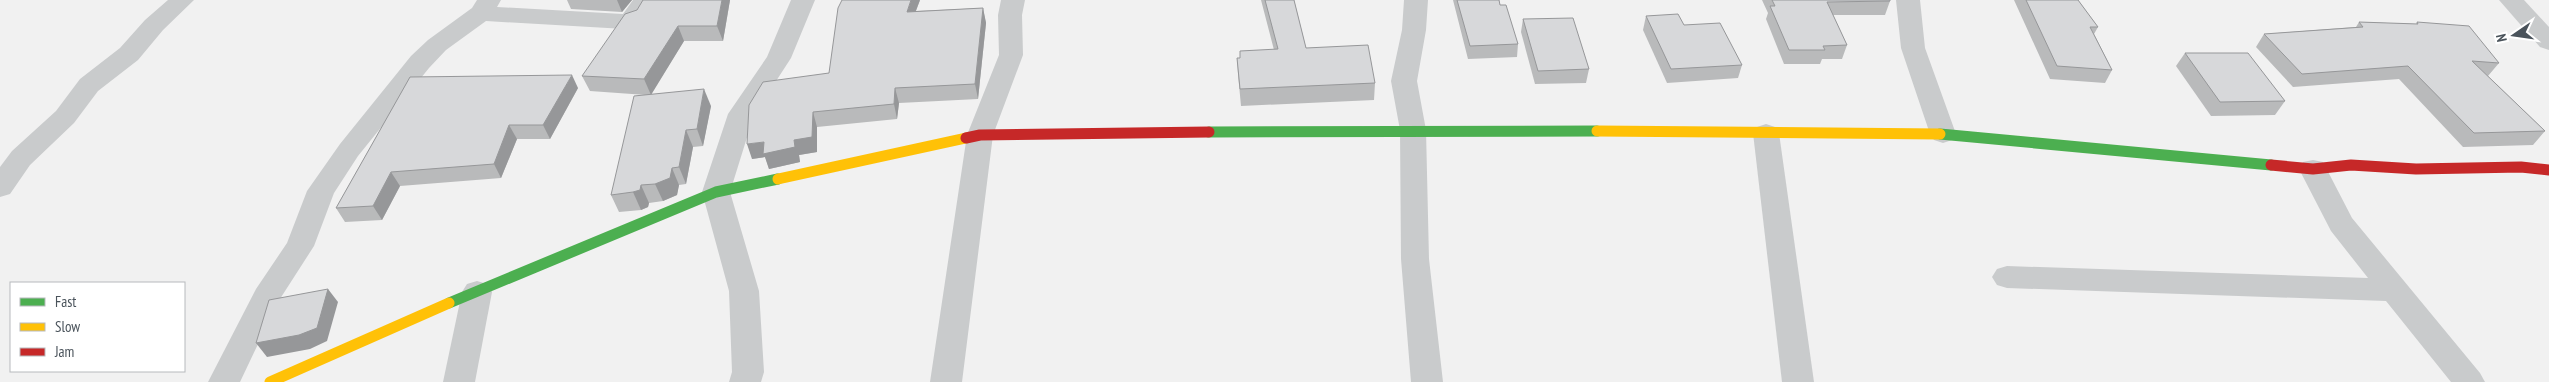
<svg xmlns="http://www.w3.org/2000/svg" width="2549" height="382" font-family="'PT Sans Narrow',sans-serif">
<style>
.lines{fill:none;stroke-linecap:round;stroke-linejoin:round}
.street{fill:#c9cbcc;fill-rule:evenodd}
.fast{stroke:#4caf50;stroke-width:11}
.slow{stroke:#ffc107;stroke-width:11}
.jam{stroke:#c62828;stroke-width:11}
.wall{fill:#b9babb}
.shaded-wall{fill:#969799}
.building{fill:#d7d8da;stroke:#969799}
</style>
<rect width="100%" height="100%" fill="#f1f1f1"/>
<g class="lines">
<g class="street">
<path d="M 168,0 L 194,0 L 163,30 L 138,60 L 98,91 L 74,123 L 30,165 L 10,194 L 0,197 L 0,167 L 12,151 L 56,111 L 80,79 L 120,48 L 145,20 Z"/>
<path d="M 477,0 L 501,0 L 497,7 L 623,14 L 633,0 L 657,0 L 642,24 L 625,29 L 486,21 L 446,50 L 429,68 L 358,156 L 334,193 L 314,246 L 278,302 L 240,382 L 208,382 L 256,289 L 287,243 L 307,191 L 340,144 L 411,56 L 428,40 L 472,8 Z"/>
<path d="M 791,0 L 815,0 L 791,58 L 754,115 L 730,192 L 759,291 L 764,372 L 761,382 L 729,382 L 732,372 L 729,291 L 702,192 L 728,114 L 767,57 Z"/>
<path d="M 1001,0 L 1025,0 L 1022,15 L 1023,55 L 993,135 L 962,382 L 930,382 L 967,135 L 999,55 L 998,15 Z"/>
<path d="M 1404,0 L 1428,0 L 1426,30 L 1417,81 L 1426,130 L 1429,259 L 1443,382 L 1411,382 L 1401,259 L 1400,130 L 1391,81 L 1402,30 Z"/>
<path d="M 1896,0 L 1920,0 L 1925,48 L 1956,134 L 1952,140 L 1943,143 L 1934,140 L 1930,134 L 1901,48 Z"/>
<path d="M 2499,0 L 2524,0 L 2549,27 L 2549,50 L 2540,47 Z"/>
<path d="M 1766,124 L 1775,127 L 1779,133 L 1814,382 L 1782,382 L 1753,133 L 1757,127 Z"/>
<path d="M 2313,160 L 2323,162 L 2352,218 L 2480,373 L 2485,382 L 2451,382 L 2386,301 L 2007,288 L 1997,285 L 1992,277 L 1997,269 L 2007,266 L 2368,278 L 2331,231 L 2299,169 L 2303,162 Z"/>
<path d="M 477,281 L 487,284 L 492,292 L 475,382 L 443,382 L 462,292 L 467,284 Z"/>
</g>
<g class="fast">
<path d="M 1209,132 L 1597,131"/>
<path d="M 1940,134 L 2271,165"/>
<path d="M 449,303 L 716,192 L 778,179"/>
</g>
<g class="slow">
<path d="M 1597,131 L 1940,134"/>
<path d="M 778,179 L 966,138"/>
<path d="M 270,382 L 449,303"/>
</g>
<g class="jam">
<path d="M 966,138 L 980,135 L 1209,132"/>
<path d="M 2271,165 L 2313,169 L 2351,165 L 2416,169 L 2521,167 L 2549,170"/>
</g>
</g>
<g class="wall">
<path d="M 567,0 L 632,0 L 622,12 L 571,9 Z"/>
<path d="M 643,0 L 730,0 L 723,41 L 684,41 L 651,94 L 711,106 L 703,146 L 693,147 L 686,184 L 679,185 L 677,195 L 663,201 L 649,203 L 648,207 L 641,210 L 619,212 L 611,195 L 646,95 L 590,91 L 582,76 L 637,10 Z"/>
<path d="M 920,0 L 916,11 L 983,8 L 986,23 L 978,99 L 899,103 L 897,119 L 817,127 L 817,152 L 799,155 L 800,162 L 769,169 L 765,157 L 752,159 L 829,73 Z"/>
<path d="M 1261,0 L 1294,0 L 1306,48 L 1375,83 L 1374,100 L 1241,106 L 1238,74 L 1237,58 L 1240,58 L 1240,51 L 1274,50 Z"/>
<path d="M 1453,0 L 1499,0 L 1500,5 L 1518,44 L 1517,57 L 1468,59 Z"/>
<path d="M 1762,0 L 1890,0 L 1890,1 L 1885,15 L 1833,15 L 1847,45 L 1842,59 L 1822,59 L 1820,64 L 1784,64 L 1766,19 L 1768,13 Z"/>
<path d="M 2014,0 L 2078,0 L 2098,27 L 2094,34 L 2112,70 L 2105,83 L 2050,79 Z"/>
<path d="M 1646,16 L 1684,25 L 1742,65 L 1738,78 L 1667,83 L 1643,30 Z"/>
<path d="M 1523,19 L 1589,69 L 1586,83 L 1535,84 L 1521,32 Z"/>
<path d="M 2359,22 L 2416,24 L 2417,22 L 2499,63 L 2488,76 L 2545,131 L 2533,145 L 2463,147 L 2399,79 L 2293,87 L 2256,47 L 2264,34 L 2356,27 Z"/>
<path d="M 2185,53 L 2285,101 L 2275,115 L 2211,116 L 2176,66 Z"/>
<path d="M 410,77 L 578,88 L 550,139 L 517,139 L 501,178 L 400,186 L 382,220 L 345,222 L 336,208 Z"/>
</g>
<g class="shaded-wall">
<path d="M 617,0 L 632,0 L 622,12 Z"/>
<path d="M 722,0 L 730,0 L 723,41 L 717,26 Z"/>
<path d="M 911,0 L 920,0 L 910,26 L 907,12 Z"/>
<path d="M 983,8 L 986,23 L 978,99 L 975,84 Z"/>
<path d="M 678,26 L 684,41 L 651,95 L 644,79 Z"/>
<path d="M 572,75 L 578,88 L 550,139 L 543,125 Z"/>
<path d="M 895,88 L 899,103 L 897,119 L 894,104 Z"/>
<path d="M 704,89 L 711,106 L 703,146 L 697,129 Z"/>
<path d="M 813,112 L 817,127 L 817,152 L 799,155 L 800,162 L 769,169 L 765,157 L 752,159 L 747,144 L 764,142 L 794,140 Z"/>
<path d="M 509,125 L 517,139 L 501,178 L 494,164 Z"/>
<path d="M 686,130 L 693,147 L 686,184 L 679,167 Z"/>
<path d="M 672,168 L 679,185 L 677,195 L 663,201 L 655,184 Z"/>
<path d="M 391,172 L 400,186 L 382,220 L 373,206 Z"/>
<path d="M 641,185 L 649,203 L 648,207 L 641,210 L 633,192 Z"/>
<path d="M 328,289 L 338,302 L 327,341 L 310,349 L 267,357 L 256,343 Z"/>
</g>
<g class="building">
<path d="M 643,0 L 722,0 L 717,26 L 678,26 L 644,79 L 582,76 L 625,14 L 637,10 Z"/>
<path d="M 842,0 L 911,0 L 907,12 L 983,8 L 975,84 L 895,88 L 894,104 L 813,112 L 812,137 L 794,140 L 795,147 L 763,154 L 764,142 L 747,144 L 749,105 L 763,82 L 829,73 L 838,8 Z"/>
<path d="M 1265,0 L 1294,0 L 1306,48 L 1368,45 L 1375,83 L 1240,89 L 1237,58 L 1240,58 L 1240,51 L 1278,49 Z"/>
<path d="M 1457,0 L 1499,0 L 1500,5 L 1506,5 L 1518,44 L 1470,46 Z"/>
<path d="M 1772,0 L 1890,0 L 1890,1 L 1827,2 L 1847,45 L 1823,46 L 1825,50 L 1789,50 L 1770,6 L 1775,6 Z"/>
<path d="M 2026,0 L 2078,0 L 2098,27 L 2090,27 L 2112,70 L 2057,66 Z"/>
<path d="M 1678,14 L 1684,25 L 1720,23 L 1742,65 L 1671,69 L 1646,16 Z"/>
<path d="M 1573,18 L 1589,69 L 1538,71 L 1523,19 Z"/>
<path d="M 2359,22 L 2418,24 L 2417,22 L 2469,26 L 2499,63 L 2472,61 L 2545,131 L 2474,133 L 2408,66 L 2302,74 L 2264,34 L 2363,27 Z"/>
<path d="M 2185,53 L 2248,53 L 2285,101 L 2220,102 Z"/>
<path d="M 572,75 L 543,125 L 509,125 L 494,164 L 391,172 L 373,206 L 336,208 L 410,77 Z"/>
<path d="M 704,89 L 697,129 L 686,130 L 679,167 L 672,168 L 670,178 L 655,184 L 641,185 L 640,190 L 633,192 L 611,195 L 634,96 Z"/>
<path d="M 328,289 L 317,328 L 299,335 L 256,343 L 269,300 Z"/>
</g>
<rect x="10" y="282" width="175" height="90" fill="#ffffff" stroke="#b7babd"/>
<rect x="20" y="298" width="25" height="8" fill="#4caf50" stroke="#b7babd"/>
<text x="55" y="307" font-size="15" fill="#4a535b">Fast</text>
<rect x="20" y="323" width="25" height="8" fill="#ffc107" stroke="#b7babd"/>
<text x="55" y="332" font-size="15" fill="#4a535b">Slow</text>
<rect x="20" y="348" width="25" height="8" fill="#c62828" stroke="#b7babd"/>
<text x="55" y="357" font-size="15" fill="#4a535b">Jam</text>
<g transform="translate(2514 35) rotate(257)" stroke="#ffffff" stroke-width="4" paint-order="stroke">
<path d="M0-4L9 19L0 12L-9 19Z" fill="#4a535b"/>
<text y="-8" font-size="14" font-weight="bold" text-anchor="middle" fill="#4a535b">N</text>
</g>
</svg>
